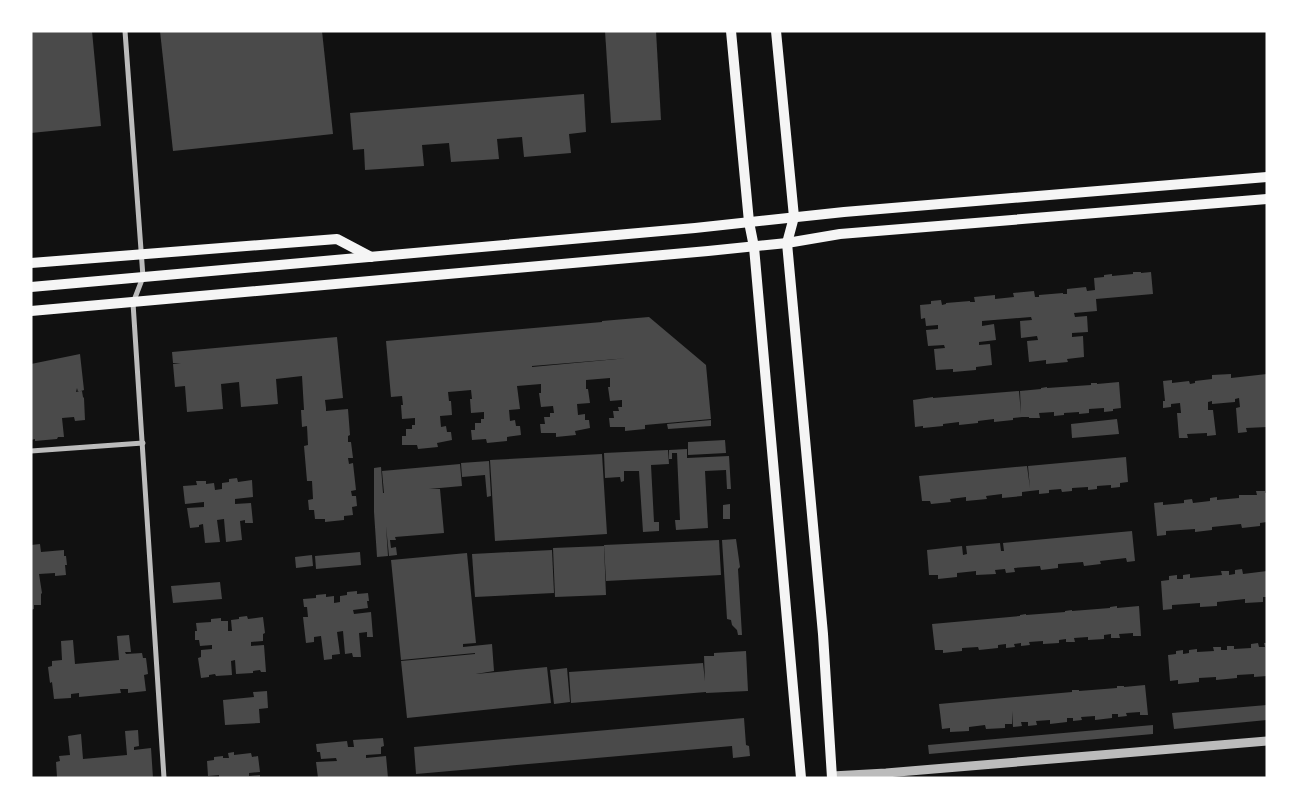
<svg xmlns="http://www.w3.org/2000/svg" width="1298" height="809" font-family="Georgia,serif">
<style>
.building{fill:#4a4a4a;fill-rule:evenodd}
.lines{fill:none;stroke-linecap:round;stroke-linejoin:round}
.minor{stroke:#bcbcbc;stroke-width:5}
.tertiary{stroke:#bcbcbc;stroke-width:9}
.secondary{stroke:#f5f5f5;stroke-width:10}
</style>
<rect width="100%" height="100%" fill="#111"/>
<g class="building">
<path d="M 31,31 L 92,31 L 101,126 L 31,133 Z"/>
<path d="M 160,31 L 322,31 L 333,134 L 173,151 Z"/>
<path d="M 605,31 L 656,31 L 661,120 L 611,123 Z"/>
<path d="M 584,94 L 586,132 L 569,134 L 571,153 L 524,157 L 522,137 L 497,139 L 499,159 L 451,162 L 449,143 L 422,145 L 424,166 L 365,170 L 364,149 L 353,150 L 350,113 Z"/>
<path d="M 1133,272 L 1141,272 L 1141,273 L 1151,272 L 1153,294 L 1096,299 L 1097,311 L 1074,313 L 1075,317 L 1087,316 L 1088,332 L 1072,333 L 1072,337 L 1083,336 L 1084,357 L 1067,359 L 1068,362 L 1046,364 L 1046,360 L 1029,362 L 1027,341 L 1038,340 L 1037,336 L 1021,338 L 1020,321 L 1032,320 L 1031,317 L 1006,319 L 982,321 L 982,326 L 994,324 L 996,340 L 979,342 L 979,345 L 990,344 L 992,365 L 976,367 L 976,370 L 953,372 L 953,369 L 936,370 L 934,349 L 945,348 L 944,345 L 928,346 L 926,330 L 938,329 L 938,325 L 926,326 L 925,318 L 921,319 L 920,305 L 931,304 L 931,301 L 941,300 L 942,305 L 946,304 L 946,303 L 970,301 L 970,302 L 975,302 L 974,297 L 995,295 L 995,299 L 1014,297 L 1013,293 L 1034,291 L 1035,297 L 1039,297 L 1039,295 L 1063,293 L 1063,294 L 1067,294 L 1067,289 L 1086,287 L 1087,291 L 1095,290 L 1094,278 L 1104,277 L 1104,275 L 1112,274 L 1112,276 L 1133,274 Z"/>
<path d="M 649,317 L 706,365 L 711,419 L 645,425 L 645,429 L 625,431 L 625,427 L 610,427 L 609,418 L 614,418 L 613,411 L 619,411 L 618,407 L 622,407 L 622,400 L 610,401 L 608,387 L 610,387 L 610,378 L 586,380 L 586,389 L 588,389 L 590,403 L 577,404 L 578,415 L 585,414 L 585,420 L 589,420 L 590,428 L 575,431 L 576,435 L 556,437 L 556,433 L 541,433 L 540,424 L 545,424 L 544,417 L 550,417 L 550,413 L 554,413 L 553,406 L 541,407 L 539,393 L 541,393 L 541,384 L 517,386 L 520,409 L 509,410 L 510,421 L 515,420 L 516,426 L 520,426 L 521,435 L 507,437 L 507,441 L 487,443 L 486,439 L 472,440 L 471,430 L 475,430 L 475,423 L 481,423 L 481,419 L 484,419 L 484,412 L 471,413 L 470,399 L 472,399 L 471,390 L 460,391 L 448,392 L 449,401 L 451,401 L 452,415 L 440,416 L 441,427 L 446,426 L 447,432 L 451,432 L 452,440 L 437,443 L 438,447 L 418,449 L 417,445 L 402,445 L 402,436 L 406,436 L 406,429 L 412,429 L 412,425 L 415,425 L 415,418 L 402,419 L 401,405 L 403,405 L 402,396 L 391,397 L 386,341 L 602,322 L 602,321 ZM 628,358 L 532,367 L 532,366 L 605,360 Z"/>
<path d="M 337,337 L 343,398 L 325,400 L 326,408 L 315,409 L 326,408 L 326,411 L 348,409 L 350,435 L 348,436 L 348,442 L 351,442 L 353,458 L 348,458 L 349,464 L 353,463 L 356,490 L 351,491 L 352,496 L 356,496 L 357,506 L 352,507 L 353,515 L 344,516 L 344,520 L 325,522 L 325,519 L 315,519 L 314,510 L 309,510 L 308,500 L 313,499 L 312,481 L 307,481 L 304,446 L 308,445 L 307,426 L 302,427 L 301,410 L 304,410 L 302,376 L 276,379 L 278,404 L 241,407 L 239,382 L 221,384 L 223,409 L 187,412 L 185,386 L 175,387 L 173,364 L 181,363 L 173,363 L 172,352 Z"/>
<path d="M 80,354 L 84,390 L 78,392 L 77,388 L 76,392 L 82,391 L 83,397 L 84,398 L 85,420 L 75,421 L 74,417 L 62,418 L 64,437 L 58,437 L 57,439 L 35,441 L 35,439 L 31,440 L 31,364 Z"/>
<path d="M 1231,374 L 1231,378 L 1267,374 L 1267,427 L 1246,428 L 1247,432 L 1238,433 L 1236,408 L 1240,407 L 1239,398 L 1235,399 L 1235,402 L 1212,404 L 1212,401 L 1208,402 L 1208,410 L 1213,410 L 1216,435 L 1207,436 L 1207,433 L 1187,434 L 1188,438 L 1179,438 L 1177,413 L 1181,413 L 1180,403 L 1171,404 L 1171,407 L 1163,408 L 1163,401 L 1165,401 L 1163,381 L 1172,380 L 1172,383 L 1189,381 L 1190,384 L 1195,383 L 1195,381 L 1212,379 L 1212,375 Z"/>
<path d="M 1119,382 L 1121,408 L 1113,409 L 1113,411 L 1104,412 L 1104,408 L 1089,409 L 1089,413 L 1079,414 L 1079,412 L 1064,413 L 1064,415 L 1054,416 L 1054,412 L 1039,413 L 1040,418 L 1029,418 L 1029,417 L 1022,417 L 1013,418 L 1013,420 L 994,422 L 994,419 L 978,421 L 978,423 L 959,425 L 959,422 L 943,424 L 943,426 L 923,428 L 923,426 L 915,427 L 913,400 L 933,397 L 933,398 L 1019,391 L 1021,414 L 1020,391 L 1041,389 L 1041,388 L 1047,387 L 1047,388 L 1091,385 L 1091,383 L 1097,383 L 1097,384 Z"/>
<path d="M 1117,419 L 1119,434 L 1072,438 L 1071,424 Z"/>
<path d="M 711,420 L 711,426 L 668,429 L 667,424 Z"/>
<path d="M 725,440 L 726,453 L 688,455 L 688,442 Z"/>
<path d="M 687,449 L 687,458 L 729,456 L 731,489 L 727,489 L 726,470 L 705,471 L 708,528 L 676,530 L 675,520 L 680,520 L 677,453 L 672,453 L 672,459 L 669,459 L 669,450 Z"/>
<path d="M 668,450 L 669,464 L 651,465 L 654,522 L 659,522 L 659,531 L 643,532 L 639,471 L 624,471 L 624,481 L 621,482 L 620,477 L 605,478 L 604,453 Z"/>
<path d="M 602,454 L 607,534 L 495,541 L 490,460 Z"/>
<path d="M 1126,457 L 1128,482 L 1120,483 L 1120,487 L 1111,488 L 1111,485 L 1097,486 L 1097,489 L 1088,490 L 1088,487 L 1072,488 L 1072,491 L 1062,492 L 1061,489 L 1049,490 L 1049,493 L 1039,494 L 1039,490 L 1030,491 L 1022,492 L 1022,496 L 1002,498 L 1002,494 L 986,496 L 987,499 L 966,501 L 966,497 L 950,499 L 951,502 L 931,504 L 930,501 L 922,501 L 919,476 L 1027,466 L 1030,488 L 1028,466 Z"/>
<path d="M 489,461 L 491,496 L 487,497 L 485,475 L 462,477 L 461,463 Z"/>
<path d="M 460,464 L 462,486 L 429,489 L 440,489 L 444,533 L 395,537 L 396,540 L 390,540 L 391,548 L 396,547 L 397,555 L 389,556 L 386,526 L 388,556 L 377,557 L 374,512 L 374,468 L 381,467 L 383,493 L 384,493 L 382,471 Z"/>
<path d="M 237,478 L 238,482 L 252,480 L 253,497 L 235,499 L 235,504 L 251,503 L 253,523 L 245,523 L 245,520 L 240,521 L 242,540 L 226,542 L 224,519 L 217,520 L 220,542 L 205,543 L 203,524 L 199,525 L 199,527 L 190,528 L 187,508 L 204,507 L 204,502 L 185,504 L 183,486 L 197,485 L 196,481 L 206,481 L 206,484 L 214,483 L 215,490 L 222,489 L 222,483 L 229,482 L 229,479 Z"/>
<path d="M 1256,491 L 1265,491 L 1265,493 L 1267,493 L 1267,522 L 1260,523 L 1260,526 L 1242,528 L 1241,524 L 1212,527 L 1212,530 L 1195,532 L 1195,529 L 1166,531 L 1166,535 L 1157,536 L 1154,503 L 1163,502 L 1163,505 L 1184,503 L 1184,500 L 1192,499 L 1193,503 L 1210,501 L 1210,498 L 1217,497 L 1217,500 L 1239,498 L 1239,495 L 1257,495 Z"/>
<path d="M 730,504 L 730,519 L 723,519 L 723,505 Z"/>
<path d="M 1132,531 L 1135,561 L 1127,562 L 1126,558 L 1100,561 L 1101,564 L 1084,566 L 1083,562 L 1058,564 L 1058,568 L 1041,570 L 1040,566 L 1014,568 L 1015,572 L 1006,573 L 1005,569 L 995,570 L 996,574 L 976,575 L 976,571 L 957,573 L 957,577 L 938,579 L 938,575 L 929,575 L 927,550 L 962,546 L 963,555 L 967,554 L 966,546 L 1000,543 L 1001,551 L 1004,551 L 1003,543 Z"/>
<path d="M 736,539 L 740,567 L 738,569 L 742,635 L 738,635 L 737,630 L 732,625 L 731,620 L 727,619 L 722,540 Z"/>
<path d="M 719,540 L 721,575 L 606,581 L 604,545 Z"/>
<path d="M 40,544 L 41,552 L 64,550 L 64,556 L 66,556 L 67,565 L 65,565 L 66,575 L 55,576 L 55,573 L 39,574 L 42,593 L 41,594 L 41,605 L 34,605 L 34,609 L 31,610 L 31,545 Z"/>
<path d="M 604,546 L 606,595 L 555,597 L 553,548 Z"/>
<path d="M 552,550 L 554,593 L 475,597 L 472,554 Z"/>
<path d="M 360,552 L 361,565 L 316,569 L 315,556 Z"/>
<path d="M 467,553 L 476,643 L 463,644 L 463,647 L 492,644 L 494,671 L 476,674 L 547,667 L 551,703 L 407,718 L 401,661 L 475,654 L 475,653 L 401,660 L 391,560 Z"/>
<path d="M 312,555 L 313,566 L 296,568 L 295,557 Z"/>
<path d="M 1242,569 L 1243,574 L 1267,571 L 1267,597 L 1263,597 L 1263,602 L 1245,603 L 1245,599 L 1217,602 L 1217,606 L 1200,607 L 1200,603 L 1172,605 L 1172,609 L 1163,610 L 1161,581 L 1169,580 L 1169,576 L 1177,575 L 1177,579 L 1183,579 L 1183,575 L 1190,574 L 1190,578 L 1222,575 L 1221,571 L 1229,571 L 1229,575 L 1235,574 L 1235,570 Z"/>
<path d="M 220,582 L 222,599 L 173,603 L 171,586 Z"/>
<path d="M 357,591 L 357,594 L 368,593 L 369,601 L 367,601 L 368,608 L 353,610 L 354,614 L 371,612 L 373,637 L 367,637 L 367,632 L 359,633 L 361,657 L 353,657 L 352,653 L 345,654 L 343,631 L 337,632 L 340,654 L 332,655 L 332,659 L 324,660 L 321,636 L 314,637 L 314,642 L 306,643 L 303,617 L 308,617 L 307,607 L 304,607 L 303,599 L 316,598 L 316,595 L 326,594 L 326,597 L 334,596 L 334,603 L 340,602 L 340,596 L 347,595 L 347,592 Z"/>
<path d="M 1117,606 L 1117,608 L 1139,606 L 1141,636 L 1133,636 L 1133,633 L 1119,634 L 1120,638 L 1111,638 L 1111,634 L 1104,635 L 1104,639 L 1088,640 L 1088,637 L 1074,638 L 1075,642 L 1066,642 L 1066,639 L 1059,640 L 1059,643 L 1043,644 L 1043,641 L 1029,642 L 1030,645 L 1021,646 L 1021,643 L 1014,644 L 1015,647 L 1006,648 L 1006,644 L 998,645 L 998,648 L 979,650 L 978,647 L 962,648 L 962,651 L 943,653 L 943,650 L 935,650 L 932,624 L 1020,616 L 1020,615 L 1026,614 L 1026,615 L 1065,612 L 1065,611 L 1072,610 L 1072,611 L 1110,608 L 1110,607 Z"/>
<path d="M 247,616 L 248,619 L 263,617 L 265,633 L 263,634 L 263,641 L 251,642 L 251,646 L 264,645 L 266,672 L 261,672 L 260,670 L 253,671 L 253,673 L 236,674 L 235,660 L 231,661 L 232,675 L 216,676 L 215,674 L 209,675 L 209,677 L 201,678 L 198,658 L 201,657 L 201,650 L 212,649 L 212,645 L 200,646 L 199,640 L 195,640 L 195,631 L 197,631 L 196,623 L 211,622 L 211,619 L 221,618 L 221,621 L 228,621 L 228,631 L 232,631 L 231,620 L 239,619 L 239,617 Z"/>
<path d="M 129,635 L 131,652 L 125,652 L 126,654 L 142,653 L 143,658 L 146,658 L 148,674 L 144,675 L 146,691 L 128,693 L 128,689 L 120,689 L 121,693 L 79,697 L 79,693 L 71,694 L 71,698 L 54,699 L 52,682 L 50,683 L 48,667 L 52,666 L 52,661 L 62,660 L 61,641 L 73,640 L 75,664 L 119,660 L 117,636 Z"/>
<path d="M 1258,643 L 1259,647 L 1265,647 L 1264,643 L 1267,643 L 1267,676 L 1254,677 L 1254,674 L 1237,675 L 1237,678 L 1216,680 L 1216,677 L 1199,678 L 1199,682 L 1178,684 L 1178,680 L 1170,681 L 1168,655 L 1176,654 L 1176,651 L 1183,650 L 1183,654 L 1189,653 L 1189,650 L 1197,649 L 1197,652 L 1214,651 L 1213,647 L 1221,647 L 1221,650 L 1227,650 L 1227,646 L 1234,646 L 1234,649 L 1251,648 L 1251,644 Z"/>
<path d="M 746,651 L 748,691 L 706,693 L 706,692 L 571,703 L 569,672 L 703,663 L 705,681 L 704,656 L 714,656 L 714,653 Z"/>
<path d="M 567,668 L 570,702 L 554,704 L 550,670 Z"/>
<path d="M 1145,685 L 1148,715 L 1140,715 L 1140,712 L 1126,713 L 1127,716 L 1118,717 L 1118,714 L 1112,714 L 1112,718 L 1095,720 L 1095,716 L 1081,717 L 1082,720 L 1073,721 L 1073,718 L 1067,718 L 1067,722 L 1050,724 L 1050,720 L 1036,721 L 1037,725 L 1028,726 L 1028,722 L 1021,722 L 1022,726 L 1013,727 L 1012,711 L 1012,724 L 1005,724 L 1005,728 L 986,729 L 985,725 L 969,727 L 969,731 L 950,732 L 950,728 L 942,729 L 939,704 L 1072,692 L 1072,690 L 1079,690 L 1079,691 L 1117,688 L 1117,686 L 1124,686 L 1124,687 Z"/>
<path d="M 267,691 L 268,708 L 259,709 L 260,723 L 225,725 L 223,700 L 254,697 L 253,692 Z"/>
<path d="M 1267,705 L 1267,720 L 1174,729 L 1172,713 Z"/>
<path d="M 744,718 L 746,745 L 749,746 L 750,756 L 733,758 L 732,746 L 416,774 L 414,747 Z"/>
<path d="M 1153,725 L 1153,734 L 929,754 L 928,745 Z"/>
<path d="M 138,730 L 139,746 L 134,747 L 134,750 L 151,748 L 153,778 L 57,777 L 56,762 L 60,761 L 59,756 L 70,755 L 68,736 L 81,734 L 83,759 L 127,755 L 125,731 Z"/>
<path d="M 383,738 L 384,746 L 381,747 L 381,754 L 366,755 L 366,758 L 386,756 L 388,778 L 318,778 L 316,762 L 337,761 L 336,758 L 321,759 L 320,752 L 317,752 L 316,744 L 347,741 L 348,747 L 354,747 L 353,740 Z"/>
<path d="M 234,752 L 234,755 L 251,753 L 252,757 L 258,756 L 260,772 L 249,773 L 249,776 L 260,775 L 260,778 L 219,778 L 219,775 L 208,776 L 207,761 L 214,760 L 214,757 L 223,756 L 223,758 L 229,758 L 228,753 Z"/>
</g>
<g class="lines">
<g class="minor">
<path d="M 125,31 L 143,277 L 133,303 L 164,778"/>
<path d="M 31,451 L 143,443"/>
</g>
<path class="tertiary" d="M 832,776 L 886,773 L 1267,741"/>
<g class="secondary">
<path d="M 731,31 L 749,222 L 754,247 L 801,778"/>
<path d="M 776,31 L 794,217 L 787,243 L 823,634 L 832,778"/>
<path d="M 31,263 L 337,239 L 371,257"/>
<path d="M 31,287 L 695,228 L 844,212 L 1267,177"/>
<path d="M 31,311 L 708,251 L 787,243 L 840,234 L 1267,199"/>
</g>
</g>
<rect width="1298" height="809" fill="none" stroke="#ffffff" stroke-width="65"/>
</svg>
